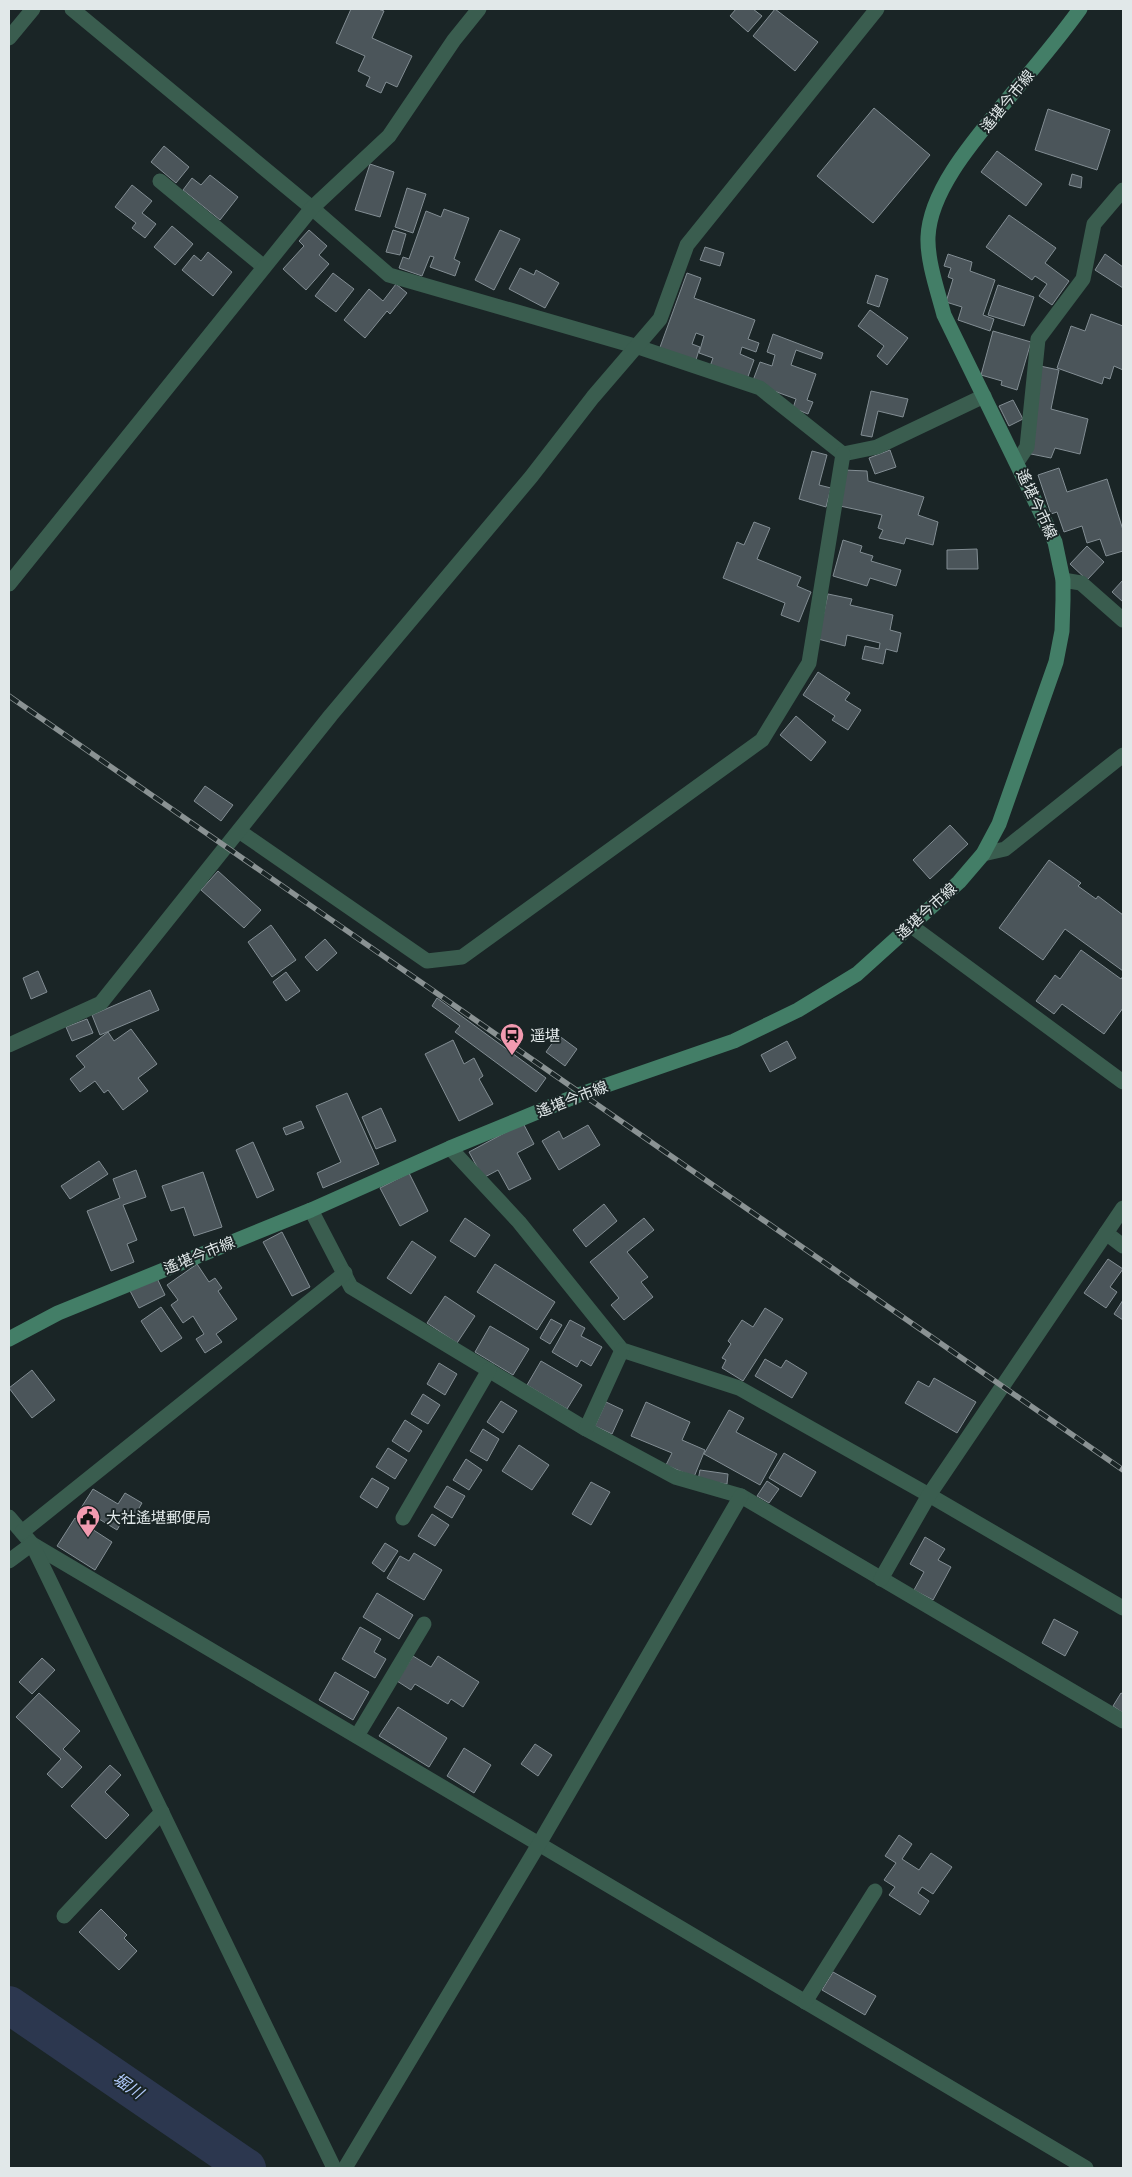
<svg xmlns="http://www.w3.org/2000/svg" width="1132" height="2177" font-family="Montserrat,'Noto Sans JP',sans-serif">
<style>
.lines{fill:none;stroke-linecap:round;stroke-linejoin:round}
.river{stroke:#2c374f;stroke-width:38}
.building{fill:#4b555a;stroke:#828d93}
.street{stroke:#3a5d4f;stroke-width:15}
.secondary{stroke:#437e67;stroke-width:15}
.rail-casing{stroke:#8a9293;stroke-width:5.5}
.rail{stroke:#1a2526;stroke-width:4;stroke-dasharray:11;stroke-linecap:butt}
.labels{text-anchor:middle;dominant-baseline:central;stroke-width:4;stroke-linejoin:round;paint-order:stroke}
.street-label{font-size:15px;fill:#e1e8e9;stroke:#1a2526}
.poi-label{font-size:15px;fill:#e1e8e9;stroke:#1a2526;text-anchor:start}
.water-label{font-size:16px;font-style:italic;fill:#b2cafc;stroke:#1a2526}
</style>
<rect width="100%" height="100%" fill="#1a2526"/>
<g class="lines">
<path class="river" d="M 9,2005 L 247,2168"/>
</g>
<g class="building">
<path d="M 351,9 L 378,9 L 384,11 L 372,38 L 412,56 L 397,87 L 386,82 L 381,93 L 366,86 L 370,77 L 358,71 L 365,56 L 336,43 Z"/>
<path d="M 736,9 L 753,9 L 762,16 L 748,32 L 730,16 Z"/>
<path d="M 775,9 L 818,42 L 795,71 L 753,36 Z"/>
<path d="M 874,108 L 930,155 L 873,223 L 817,176 Z"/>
<path d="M 1048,109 L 1110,130 L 1097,170 L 1035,150 Z"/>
<path d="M 164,146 L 189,167 L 176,183 L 151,162 Z"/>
<path d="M 997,151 L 1042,184 L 1026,206 L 981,172 Z"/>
<path d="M 370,164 L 394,172 L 380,217 L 355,210 Z"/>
<path d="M 1072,174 L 1082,177 L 1081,188 L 1069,185 Z"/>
<path d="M 210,175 L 238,197 L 220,220 L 183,190 L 192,178 L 201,185 Z"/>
<path d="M 132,185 L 152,201 L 142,213 L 156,224 L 145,238 L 132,228 L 136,223 L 115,207 Z"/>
<path d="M 407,188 L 426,194 L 413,233 L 395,227 Z"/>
<path d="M 444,209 L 469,218 L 454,259 L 460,262 L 455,276 L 430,267 L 434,257 L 430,256 L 422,276 L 399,268 L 403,257 L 409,259 L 426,211 L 441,217 Z"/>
<path d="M 1009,215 L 1056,248 L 1045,263 L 1069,281 L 1052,305 L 1039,296 L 1047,284 L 1035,276 L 1032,280 L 986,247 Z"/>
<path d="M 172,226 L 193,244 L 175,265 L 154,247 Z"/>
<path d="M 309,230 L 327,246 L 319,255 L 329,264 L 306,290 L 283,269 L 304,246 L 299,241 Z"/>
<path d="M 393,230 L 406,234 L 400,255 L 386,252 Z"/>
<path d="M 500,230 L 520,239 L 494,290 L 475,280 Z"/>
<path d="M 705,247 L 724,253 L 720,266 L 700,260 Z"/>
<path d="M 208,252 L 232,272 L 213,296 L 182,270 L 194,255 L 201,261 Z"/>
<path d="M 948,254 L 972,262 L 970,271 L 995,280 L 983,315 L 994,319 L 990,331 L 958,320 L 962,307 L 946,302 L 953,279 L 948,277 L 951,268 L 944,266 Z"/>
<path d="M 1105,254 L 1123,267 L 1123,288 L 1095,270 Z"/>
<path d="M 520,268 L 534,275 L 536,270 L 559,283 L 545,308 L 509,289 Z"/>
<path d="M 333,273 L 354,289 L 336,312 L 315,296 Z"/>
<path d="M 687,273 L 701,278 L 694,298 L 755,320 L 748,339 L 759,343 L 756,352 L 742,347 L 740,354 L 754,360 L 746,382 L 709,369 L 713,358 L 699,353 L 704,336 L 696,333 L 692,344 L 700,347 L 695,363 L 659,350 Z"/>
<path d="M 876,275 L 888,279 L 879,307 L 867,303 Z"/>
<path d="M 396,284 L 407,293 L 390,314 L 387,311 L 365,338 L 344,320 L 369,289 L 383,301 Z"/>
<path d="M 998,285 L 1034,297 L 1024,326 L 988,315 Z"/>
<path d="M 870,310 L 908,338 L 887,365 L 877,356 L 884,346 L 858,326 Z"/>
<path d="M 1091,314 L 1123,326 L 1123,370 L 1114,366 L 1110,379 L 1104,377 L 1102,384 L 1057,368 L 1071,326 L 1085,331 Z"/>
<path d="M 993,331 L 1031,342 L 1017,390 L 1001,385 L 1002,381 L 981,375 Z"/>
<path d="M 773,334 L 823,353 L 821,359 L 796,350 L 791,365 L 816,374 L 807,400 L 813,402 L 808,414 L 793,408 L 796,399 L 752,383 L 760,362 L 772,366 L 775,355 L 767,352 Z"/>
<path d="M 1040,366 L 1059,370 L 1051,409 L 1088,419 L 1080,454 L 1055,448 L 1051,458 L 1031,454 Z"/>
<path d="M 871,391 L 908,399 L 903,417 L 878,411 L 872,437 L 861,435 Z"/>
<path d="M 1013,400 L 1023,419 L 1009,426 L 999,406 Z"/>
<path d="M 890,450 L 896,467 L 875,474 L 869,458 Z"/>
<path d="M 812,451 L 827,455 L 819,485 L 831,488 L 826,507 L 799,499 Z"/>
<path d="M 1059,468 L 1067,492 L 1107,479 L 1123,530 L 1123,551 L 1106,556 L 1100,539 L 1087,543 L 1082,526 L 1064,532 L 1057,512 L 1051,514 L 1038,475 Z"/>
<path d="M 844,470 L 867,471 L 868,481 L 924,497 L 918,515 L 938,522 L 933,545 L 906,538 L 904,544 L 879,538 L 883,530 L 878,528 L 882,515 L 840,506 Z"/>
<path d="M 754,522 L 770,528 L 757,559 L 801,577 L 797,586 L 811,592 L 799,622 L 781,615 L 785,603 L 723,578 L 737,542 L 744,545 Z"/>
<path d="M 843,540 L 862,546 L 860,552 L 873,556 L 871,561 L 901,570 L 896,586 L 870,578 L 867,586 L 833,576 Z"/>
<path d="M 1087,546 L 1104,562 L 1087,580 L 1070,564 Z"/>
<path d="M 977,549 L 978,569 L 947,569 L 947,550 Z"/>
<path d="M 1123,580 L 1123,602 L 1112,592 Z"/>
<path d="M 828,594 L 852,599 L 850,605 L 893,615 L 890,630 L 901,633 L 897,652 L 886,649 L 883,664 L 862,659 L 865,646 L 879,649 L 880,643 L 847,635 L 845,646 L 818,639 Z"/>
<path d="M 818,672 L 850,693 L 845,700 L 861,710 L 848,730 L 832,720 L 835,716 L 803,695 Z"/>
<path d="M 796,716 L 826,742 L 811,761 L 780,735 Z"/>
<path d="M 205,786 L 233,805 L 221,821 L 194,801 Z"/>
<path d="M 950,825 L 968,844 L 930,879 L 913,860 Z"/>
<path d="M 1049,860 L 1081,883 L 1078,886 L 1096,899 L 1098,896 L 1123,915 L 1123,971 L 1065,929 L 1043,960 L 999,928 Z"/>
<path d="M 218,871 L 261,910 L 244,928 L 201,890 Z"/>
<path d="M 271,925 L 296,960 L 272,977 L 248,942 Z"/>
<path d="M 325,939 L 337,953 L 317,971 L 305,957 Z"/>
<path d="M 1081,950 L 1121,979 L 1123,976 L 1123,1008 L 1104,1034 L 1062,1004 L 1054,1014 L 1036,1001 L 1055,975 L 1060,979 Z"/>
<path d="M 38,971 L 47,992 L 31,999 L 23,978 Z"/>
<path d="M 286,972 L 300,991 L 286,1001 L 273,982 Z"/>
<path d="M 150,990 L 159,1010 L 100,1035 L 92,1015 Z"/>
<path d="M 437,998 L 546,1078 L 536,1092 L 455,1032 L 460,1026 L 432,1006 Z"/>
<path d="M 87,1019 L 93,1033 L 72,1041 L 66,1027 Z"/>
<path d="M 131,1029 L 157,1064 L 138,1078 L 148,1091 L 123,1110 L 108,1090 L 104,1093 L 95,1081 L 80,1092 L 70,1079 L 85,1067 L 76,1056 L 108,1032 L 114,1041 Z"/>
<path d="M 558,1035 L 577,1049 L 565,1066 L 546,1052 Z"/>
<path d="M 453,1040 L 464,1064 L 474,1058 L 483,1076 L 479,1079 L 493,1104 L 459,1121 L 425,1054 Z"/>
<path d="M 787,1041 L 796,1058 L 770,1072 L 761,1055 Z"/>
<path d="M 347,1093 L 379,1164 L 323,1188 L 317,1173 L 341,1162 L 316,1106 Z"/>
<path d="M 381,1108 L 396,1141 L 376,1149 L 362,1117 Z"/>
<path d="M 301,1121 L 304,1128 L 286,1135 L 283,1128 Z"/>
<path d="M 523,1123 L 534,1144 L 517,1153 L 531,1179 L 509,1190 L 498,1170 L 483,1178 L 469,1152 Z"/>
<path d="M 588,1125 L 600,1145 L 559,1170 L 542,1141 L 559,1131 L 563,1139 Z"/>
<path d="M 253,1142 L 274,1190 L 257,1198 L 236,1150 Z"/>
<path d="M 99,1161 L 108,1174 L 70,1199 L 61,1186 Z"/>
<path d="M 136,1170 L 146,1197 L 123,1205 L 137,1240 L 127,1244 L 134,1262 L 111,1271 L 87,1211 L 120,1198 L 113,1179 Z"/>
<path d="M 203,1172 L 222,1227 L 194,1236 L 184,1207 L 171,1211 L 162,1186 Z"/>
<path d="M 409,1173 L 428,1211 L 400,1226 L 380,1188 Z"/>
<path d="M 604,1204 L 617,1221 L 586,1247 L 573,1230 Z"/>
<path d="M 465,1218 L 490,1235 L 475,1257 L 450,1241 Z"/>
<path d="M 644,1218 L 654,1230 L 627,1252 L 648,1277 L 641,1282 L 653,1297 L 624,1320 L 611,1305 L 619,1298 L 590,1262 Z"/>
<path d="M 282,1232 L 310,1287 L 292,1296 L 263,1242 Z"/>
<path d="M 412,1241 L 436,1257 L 411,1294 L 387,1278 Z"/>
<path d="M 1108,1259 L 1123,1269 L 1110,1287 L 1117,1292 L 1106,1308 L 1084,1293 Z"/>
<path d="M 197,1264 L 209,1282 L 215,1278 L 222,1288 L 218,1291 L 237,1319 L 216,1334 L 222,1342 L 205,1353 L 196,1339 L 204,1334 L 193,1316 L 183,1323 L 171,1305 L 178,1300 L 167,1285 Z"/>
<path d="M 495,1264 L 555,1302 L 537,1330 L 477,1292 Z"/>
<path d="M 156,1276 L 165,1295 L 139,1308 L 129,1289 Z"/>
<path d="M 445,1296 L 475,1316 L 457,1343 L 427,1323 Z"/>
<path d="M 1123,1300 L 1123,1320 L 1114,1314 Z"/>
<path d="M 161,1307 L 182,1338 L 161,1352 L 141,1321 Z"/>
<path d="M 765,1308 L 783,1319 L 743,1381 L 722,1368 L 726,1360 L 722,1358 L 731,1344 L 728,1341 L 742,1320 L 753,1327 Z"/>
<path d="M 551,1319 L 562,1325 L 550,1344 L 540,1338 Z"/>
<path d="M 570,1320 L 585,1328 L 581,1336 L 602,1347 L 591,1366 L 581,1360 L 577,1367 L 552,1352 Z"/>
<path d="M 490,1326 L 529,1349 L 513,1375 L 475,1352 Z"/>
<path d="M 765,1359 L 781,1368 L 786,1360 L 807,1373 L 792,1398 L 755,1376 Z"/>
<path d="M 541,1361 L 582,1385 L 567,1409 L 527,1385 Z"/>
<path d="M 439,1363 L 457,1374 L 445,1395 L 427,1384 Z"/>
<path d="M 32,1370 L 55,1400 L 32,1418 L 9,1388 Z"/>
<path d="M 934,1378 L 976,1402 L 957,1433 L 905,1403 L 918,1381 L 929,1387 Z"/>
<path d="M 423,1394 L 440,1405 L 428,1424 L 411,1414 Z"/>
<path d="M 501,1401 L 517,1411 L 503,1433 L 487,1422 Z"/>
<path d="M 606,1402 L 623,1410 L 612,1434 L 595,1426 Z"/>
<path d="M 646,1402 L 690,1422 L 682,1440 L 705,1450 L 694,1477 L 666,1465 L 672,1453 L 631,1436 Z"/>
<path d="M 729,1410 L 744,1418 L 736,1432 L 777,1454 L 760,1485 L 704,1454 Z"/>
<path d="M 405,1420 L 422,1431 L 409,1452 L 392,1441 Z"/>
<path d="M 483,1429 L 499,1439 L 487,1461 L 470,1451 Z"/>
<path d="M 519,1445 L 549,1465 L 532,1490 L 502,1471 Z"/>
<path d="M 388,1448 L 407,1460 L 395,1479 L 376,1467 Z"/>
<path d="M 784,1453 L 816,1472 L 801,1497 L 769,1478 Z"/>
<path d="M 466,1459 L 482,1470 L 469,1490 L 453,1480 Z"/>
<path d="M 700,1470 L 728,1474 L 727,1484 L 698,1480 Z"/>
<path d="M 372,1478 L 389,1488 L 377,1508 L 360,1497 Z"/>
<path d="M 767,1481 L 779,1489 L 769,1503 L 757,1496 Z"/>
<path d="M 591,1482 L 610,1492 L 591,1525 L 572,1514 Z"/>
<path d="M 447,1486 L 465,1496 L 452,1518 L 434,1507 Z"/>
<path d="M 93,1489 L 118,1504 L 125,1493 L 142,1503 L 131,1522 L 124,1518 L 117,1530 L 81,1508 Z"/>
<path d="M 432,1514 L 449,1525 L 435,1546 L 418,1536 Z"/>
<path d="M 75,1518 L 112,1542 L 95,1570 L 57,1546 Z"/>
<path d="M 925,1537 L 945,1549 L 938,1560 L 951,1567 L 933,1600 L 914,1590 L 924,1572 L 910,1564 Z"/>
<path d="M 385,1543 L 398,1551 L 384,1572 L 372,1563 Z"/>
<path d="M 414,1553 L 442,1570 L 424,1600 L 387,1578 L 400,1556 L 409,1561 Z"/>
<path d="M 377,1593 L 413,1615 L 399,1639 L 363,1617 Z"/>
<path d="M 1054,1619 L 1078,1632 L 1065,1656 L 1042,1643 Z"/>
<path d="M 360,1627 L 381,1639 L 374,1652 L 386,1659 L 375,1678 L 342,1659 Z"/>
<path d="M 413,1656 L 431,1667 L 438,1656 L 479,1682 L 463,1707 L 451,1699 L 448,1704 L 415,1684 L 411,1690 L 397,1681 Z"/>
<path d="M 42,1658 L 55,1670 L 32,1694 L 19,1682 Z"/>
<path d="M 335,1672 L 369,1692 L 353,1720 L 319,1700 Z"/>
<path d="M 39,1693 L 80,1731 L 63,1749 L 82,1767 L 62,1788 L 47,1774 L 61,1759 L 16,1717 Z"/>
<path d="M 1121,1693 L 1123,1694 L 1123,1713 L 1113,1706 Z"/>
<path d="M 398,1707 L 447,1738 L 429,1767 L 379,1736 Z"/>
<path d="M 535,1744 L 552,1755 L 538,1776 L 521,1764 Z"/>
<path d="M 464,1748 L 491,1765 L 474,1793 L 447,1776 Z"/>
<path d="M 110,1765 L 121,1775 L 105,1792 L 129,1815 L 106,1839 L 71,1806 Z"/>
<path d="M 899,1835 L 912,1844 L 902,1859 L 919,1870 L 931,1853 L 952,1867 L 933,1894 L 922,1887 L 918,1893 L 929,1901 L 920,1915 L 889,1895 L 895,1887 L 884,1880 L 896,1863 L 885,1856 Z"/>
<path d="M 101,1909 L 127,1935 L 124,1938 L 137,1951 L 119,1970 L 79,1932 Z"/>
<path d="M 833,1972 L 876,1996 L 865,2015 L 822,1990 Z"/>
</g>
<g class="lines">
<g class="street">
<path d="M 72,9 L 312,208 L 389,275 L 638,347 L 760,388 L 843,454 L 877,447 L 984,396"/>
<path d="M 9,38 L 33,9"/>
<path d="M 160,181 L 264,267"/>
<path d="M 1017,462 L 1027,447 L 1038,339 L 1083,279 L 1094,224 L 1123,190"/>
<path d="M 1063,580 L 1081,583 L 1123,620"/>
<path d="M 9,584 L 312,208 L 389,136 L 454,40 L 479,9"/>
<path d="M 239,831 L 427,961 L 462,957 L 762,740 L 809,663 L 843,454"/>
<path d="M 983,854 L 1005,849 L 1123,755"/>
<path d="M 910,925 L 1123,1082"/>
<path d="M 9,1045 L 101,1003 L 331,715 L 531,477 L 593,397 L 660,319 L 687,245 L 877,9"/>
<path d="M 450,1148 L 519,1222 L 622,1350 L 739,1388 L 929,1495 L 1123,1608"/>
<path d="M 311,1210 L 351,1287 L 586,1429 L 675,1477 L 741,1496 L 1123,1721"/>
<path d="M 1106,1233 L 1123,1246"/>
<path d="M 586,1429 L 622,1350"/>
<path d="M 9,1517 L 32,1544 L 1086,2168"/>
<path d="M 403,1518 L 489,1370"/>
<path d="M 22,1532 L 345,1273"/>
<path d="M 9,1561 L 32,1544 L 334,2168"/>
<path d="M 881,1579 L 929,1495 L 1123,1208"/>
<path d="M 357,1736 L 424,1624"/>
<path d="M 64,1916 L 162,1812"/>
<path d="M 805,2002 L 875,1891"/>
<path d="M 345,2168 L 539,1844 L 741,1496"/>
</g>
<path class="secondary" d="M 9,1339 L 58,1313 L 311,1210 L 450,1148 L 581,1094 L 734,1041 L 798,1010 L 857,974 L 959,882 L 983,854 L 999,824 L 1056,662 L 1062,631 L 1063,600 L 1063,580 L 1055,542 L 944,315 C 938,292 927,261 928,237 C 930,185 985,128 1016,89 C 1038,63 1060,37 1080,9"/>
<g class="rail-casing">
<path id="rail" d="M 9,696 L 1123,1470"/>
</g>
<use href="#rail" class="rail"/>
</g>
<defs>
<g id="station-pin" transform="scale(1.25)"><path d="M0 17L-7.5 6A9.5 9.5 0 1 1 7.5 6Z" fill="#f29ab0" stroke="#1a2526"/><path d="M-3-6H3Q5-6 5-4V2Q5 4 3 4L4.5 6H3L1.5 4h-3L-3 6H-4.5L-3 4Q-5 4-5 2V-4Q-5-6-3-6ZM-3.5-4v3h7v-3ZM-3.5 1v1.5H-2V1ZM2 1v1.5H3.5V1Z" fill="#111"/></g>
<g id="civic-pin" transform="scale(1.25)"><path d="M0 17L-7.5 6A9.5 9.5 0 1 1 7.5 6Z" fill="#f29ab0" stroke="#1a2526"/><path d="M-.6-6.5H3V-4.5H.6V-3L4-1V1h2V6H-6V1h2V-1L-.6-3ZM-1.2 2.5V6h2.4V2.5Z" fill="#111"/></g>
</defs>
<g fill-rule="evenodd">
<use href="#station-pin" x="512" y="1035"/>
<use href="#civic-pin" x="88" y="1517"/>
</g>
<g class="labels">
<g class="street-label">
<text transform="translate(1007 101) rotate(-51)">遙堪今市線</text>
<text transform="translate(1037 504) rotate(65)">遙堪今市線</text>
<text transform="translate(926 911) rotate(-42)">遙堪今市線</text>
<text transform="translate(572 1099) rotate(-21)">遙堪今市線</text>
<text transform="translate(199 1255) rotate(-22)">遙堪今市線</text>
</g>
<g class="poi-label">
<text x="530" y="1035">遥堪</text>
<text x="106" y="1517">大社遙堪郵便局</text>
</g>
<g class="water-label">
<text transform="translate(128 2086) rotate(34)">堀川</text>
</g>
</g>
<rect width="1132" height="2177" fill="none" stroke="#e1e8e9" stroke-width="20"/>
</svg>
